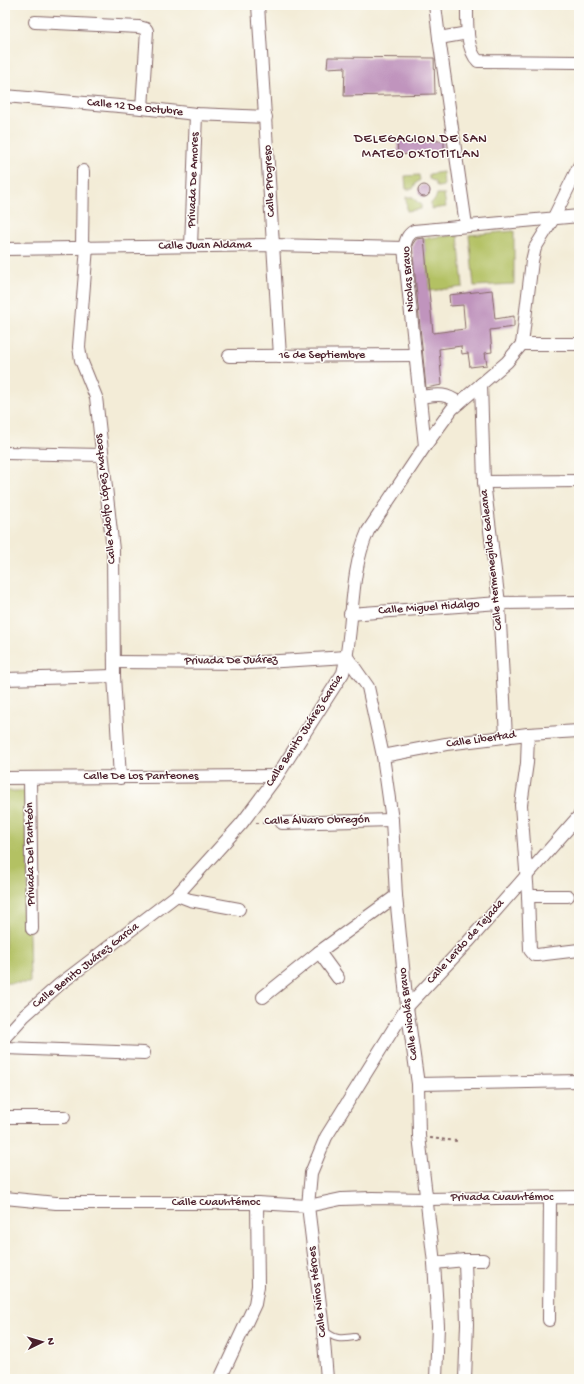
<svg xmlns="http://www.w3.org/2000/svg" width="584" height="1384" font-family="'Gochi Hand',sans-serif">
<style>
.green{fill:#b3c164;stroke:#7e7048}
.building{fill:#c094bd}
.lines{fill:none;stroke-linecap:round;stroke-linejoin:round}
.service-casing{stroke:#856767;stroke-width:8}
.minor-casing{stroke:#856767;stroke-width:14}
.path{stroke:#856767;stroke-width:2;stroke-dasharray:3 3;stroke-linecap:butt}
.service{stroke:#fff;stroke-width:6}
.minor{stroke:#fff;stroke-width:12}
.labels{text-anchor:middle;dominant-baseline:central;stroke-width:3;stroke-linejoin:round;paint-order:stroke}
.street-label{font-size:12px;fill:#4a1f2b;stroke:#fdfcf7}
.neighbourhood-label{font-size:13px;letter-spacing:1px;fill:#4a1f2b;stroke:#fdfcf7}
</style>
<rect width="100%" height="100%" fill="#fdfcf7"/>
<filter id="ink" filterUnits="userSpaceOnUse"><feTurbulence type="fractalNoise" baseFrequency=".025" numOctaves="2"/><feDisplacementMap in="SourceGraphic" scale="8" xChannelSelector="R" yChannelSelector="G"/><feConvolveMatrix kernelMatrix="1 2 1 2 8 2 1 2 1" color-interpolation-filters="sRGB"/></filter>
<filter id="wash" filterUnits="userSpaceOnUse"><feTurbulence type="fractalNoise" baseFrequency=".012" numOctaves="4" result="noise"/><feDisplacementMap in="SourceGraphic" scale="16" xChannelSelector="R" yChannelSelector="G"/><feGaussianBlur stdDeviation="0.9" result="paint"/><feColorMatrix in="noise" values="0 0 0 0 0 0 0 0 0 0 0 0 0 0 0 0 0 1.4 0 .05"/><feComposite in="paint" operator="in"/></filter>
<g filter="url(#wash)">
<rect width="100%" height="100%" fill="#f3ecd7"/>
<g class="green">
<path d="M 443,172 L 444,186 L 437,187 L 434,181 L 429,179 L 429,174 Z"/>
<path d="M 419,175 L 420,180 L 416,183 L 413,189 L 406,189 L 405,176 Z"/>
<path d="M 437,194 L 444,194 L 446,207 L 431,209 L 431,203 L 435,200 Z"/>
<path d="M 406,197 L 413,197 L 416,201 L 421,204 L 421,209 L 407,211 Z"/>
<path d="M 514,231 L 514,284 L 474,286 L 469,235 Z"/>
<path d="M 458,235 L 463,287 L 429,291 L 424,238 Z"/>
<path d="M 5,791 L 26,791 L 30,983 L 5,983 Z"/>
</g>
<g id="blocks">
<g class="building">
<path d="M 328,57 L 434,58 L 435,94 L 344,96 L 345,67 L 327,68 Z"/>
<path d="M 397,140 L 444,141 L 444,151 L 398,155 Z"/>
<circle cx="424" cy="191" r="6"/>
<path d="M 424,238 L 433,333 L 465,329 L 463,305 L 450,306 L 449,295 L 492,290 L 495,319 L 514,316 L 514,327 L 490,330 L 492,352 L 485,353 L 487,365 L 470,367 L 468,353 L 462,354 L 461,346 L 439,349 L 442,385 L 426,388 L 412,245 L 416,239 Z"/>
</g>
</g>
</g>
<g filter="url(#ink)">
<use href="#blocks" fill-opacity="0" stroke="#856767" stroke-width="1"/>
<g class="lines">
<g class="service-casing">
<path id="service" d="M 324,1330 C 335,1340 341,1339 355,1337"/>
</g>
<g class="minor-casing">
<g id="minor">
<path d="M 258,5 L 280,356"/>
<path d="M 435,5 L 439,38 L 466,225"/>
<path d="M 467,5 C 467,20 466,50 478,61 L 579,62"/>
<path d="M 35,22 L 139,27 L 146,29 L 147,31 L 142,108"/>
<path d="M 439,38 L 468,33"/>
<path d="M 5,96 L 142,108 L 196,114 L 266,117"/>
<path d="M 191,246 L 196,114"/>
<path d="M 82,247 L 83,171"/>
<path d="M 87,247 L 79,347 L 81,360 L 96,397 L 113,550 L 114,676 L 120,778"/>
<path d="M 5,249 L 273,245 L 404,248"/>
<path d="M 522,344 L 579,344"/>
<path d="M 229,356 L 415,355"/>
<path d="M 481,384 L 484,482 L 499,603 L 506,737"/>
<path d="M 420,397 C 437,395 444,392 459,403"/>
<path d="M 425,446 L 404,248 C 406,240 407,235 414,231 L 579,216"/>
<path d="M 5,453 L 102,455"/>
<path d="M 484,482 L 579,481"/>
<path d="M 350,614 L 499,603 L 579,602"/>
<path d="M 114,662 L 247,663 L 347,657 L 368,687 L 383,756 L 392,820 L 396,896 L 407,1007 L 418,1084 L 419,1136 L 434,1263 L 438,1326 L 436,1379"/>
<path d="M 5,679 L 114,676"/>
<path d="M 528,734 L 527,763 L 521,805 L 528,896 L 530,950 L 534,955 L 537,955 L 579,950"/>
<path d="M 383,756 L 446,744 L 528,734 L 579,731"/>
<path d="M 5,778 L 277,776"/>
<path d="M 30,778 L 32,929"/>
<path d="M 282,823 L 392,820"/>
<path d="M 177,895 L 190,900 L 239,909"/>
<path d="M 528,896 L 568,896"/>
<path d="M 319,952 L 338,978"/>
<path d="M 263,997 L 319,952 L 396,896"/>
<path d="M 5,1037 L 24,1016 L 60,984 L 177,895 L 242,823 L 277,776 L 343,673 C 355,626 348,576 368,531 L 425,446 L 452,409 L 507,362 L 522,344 L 532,261 L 535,248 L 553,219 L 579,166"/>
<path d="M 5,1048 L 144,1053"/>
<path d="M 418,1084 L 579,1081"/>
<path d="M 5,1117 L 64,1117"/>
<path d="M 5,1198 L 56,1203 L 257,1203 L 308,1206 L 341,1199 L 372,1198 L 426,1199 L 579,1197"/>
<path d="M 434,1263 L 465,1260 L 483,1260"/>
<path d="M 549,1320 L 550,1198"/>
<path d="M 220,1379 L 255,1304 L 258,1286 L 257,1203"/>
<path d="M 327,1379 L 323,1329 L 308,1206 L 311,1173 L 326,1137 L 407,1007 L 468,942 L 579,816"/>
<path d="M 465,1379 L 467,1324 L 465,1260"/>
</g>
</g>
<g class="path">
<path d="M 256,823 L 271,823"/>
<path d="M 430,1138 L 457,1141"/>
</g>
<use href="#service" class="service"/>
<use href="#minor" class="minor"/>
</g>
</g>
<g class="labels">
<g class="street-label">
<text transform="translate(135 108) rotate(6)">Calle 12 De Octubre</text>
<text transform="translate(194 180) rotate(-88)">Privada De Amores</text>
<text transform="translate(270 181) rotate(-93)">Calle Progreso</text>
<text transform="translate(205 246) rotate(-1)">Calle Juan Aldama</text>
<text transform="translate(409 279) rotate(-94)">Nicolas Bravo</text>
<text x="322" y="356">16 de Septiembre</text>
<text transform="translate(106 499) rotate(-96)">Calle Adolfo López Mateos</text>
<text transform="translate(492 560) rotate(-96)">Calle Hermenegildo Galeana</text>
<text transform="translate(429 608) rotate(-4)">Calle Miguel Hidalgo</text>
<text transform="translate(231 661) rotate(-1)">Privada De Juárez</text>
<text transform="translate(305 731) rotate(-57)">Calle Benito Juárez Garcia</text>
<text transform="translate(481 740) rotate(-8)">Calle Libertad</text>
<text x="141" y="777">Calle De Los Panteones</text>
<text transform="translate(317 821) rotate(-1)">Calle Álvaro Obregón</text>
<text transform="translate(31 854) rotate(-91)">Privada Del Panteón</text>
<text transform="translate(466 942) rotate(-48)">Calle Lerdo de Tejada</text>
<text transform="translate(86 966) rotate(-38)">Calle Benito Juárez Garcia</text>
<text transform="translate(409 1014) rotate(-97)">Calle Nicolás Bravo</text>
<text x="502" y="1198">Privada Cuauhtémoc</text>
<text x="216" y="1203">Calle Cuauhtémoc</text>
<text transform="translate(318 1292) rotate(-97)">Calle Niños Héroes</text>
</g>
<g class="neighbourhood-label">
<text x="421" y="139">DELEGACION DE SAN<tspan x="421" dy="15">MATEO OXTOTITLAN</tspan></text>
</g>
</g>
<rect width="584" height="1384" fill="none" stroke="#fdfcf7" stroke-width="20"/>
<g transform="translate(42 1342) rotate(85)" stroke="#fdfcf7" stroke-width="3" paint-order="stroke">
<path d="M0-3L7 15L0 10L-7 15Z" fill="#4a1f2b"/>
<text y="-6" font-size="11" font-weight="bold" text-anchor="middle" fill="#4a1f2b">N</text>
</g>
</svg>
